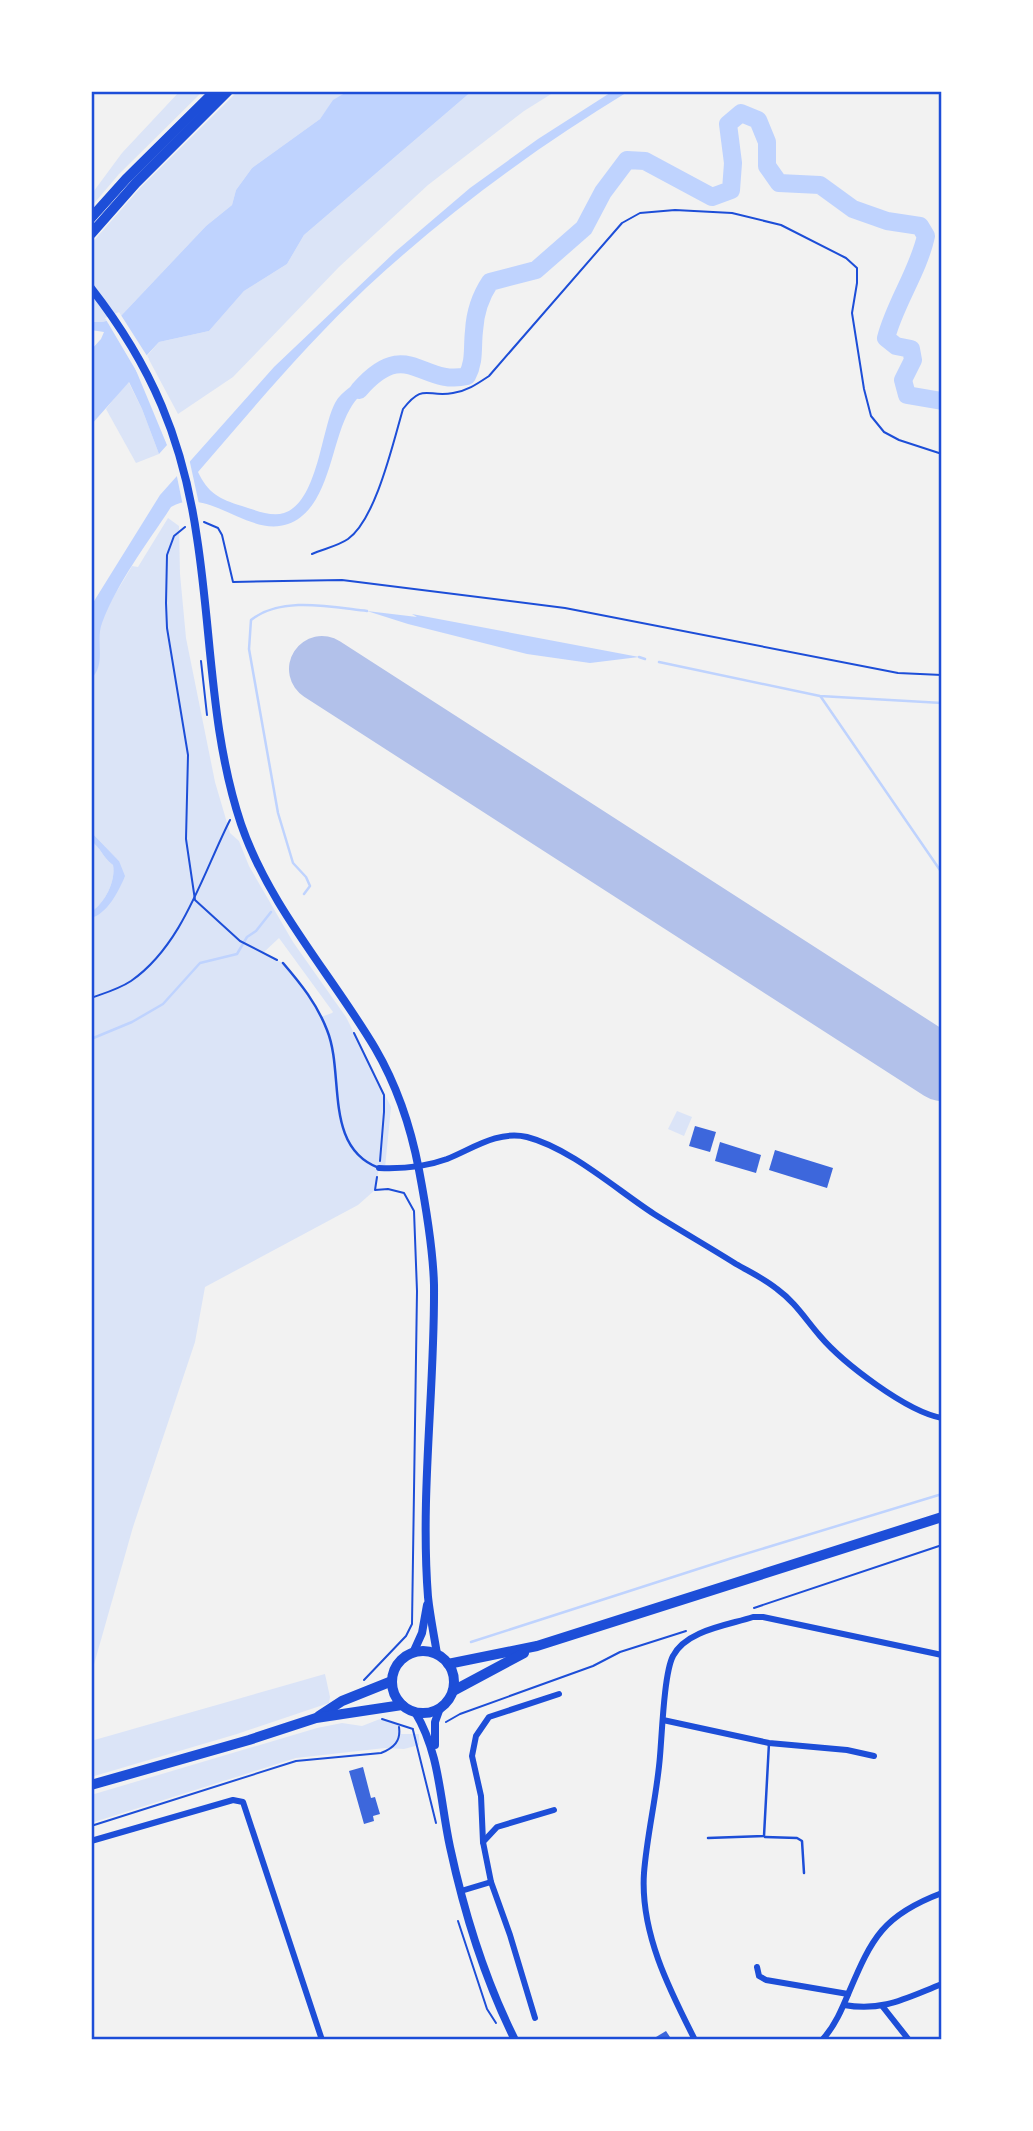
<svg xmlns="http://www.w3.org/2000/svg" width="1033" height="2131" font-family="Cabin,sans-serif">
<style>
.green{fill:#dbe4f7;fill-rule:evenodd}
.water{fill:#bfd3fe}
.pier{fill:#f2f2f2}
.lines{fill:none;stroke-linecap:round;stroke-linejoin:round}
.stream{stroke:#bfd3fe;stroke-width:2.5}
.river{stroke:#bfd3fe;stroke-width:18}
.runway{stroke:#b2c1ea;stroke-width:66}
.building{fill:#3d67dc}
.path{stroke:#1d4ed8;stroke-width:2}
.service{stroke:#1d4ed8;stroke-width:2.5}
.minor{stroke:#1d4ed8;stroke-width:6}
.tertiary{stroke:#1d4ed8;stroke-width:8}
.primary{stroke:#1d4ed8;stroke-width:10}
.trunk{stroke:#1d4ed8;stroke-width:10}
.neatline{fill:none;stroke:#1d4ed8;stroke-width:2.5}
</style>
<rect width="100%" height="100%" fill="#f2f2f2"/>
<g class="green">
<path d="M 180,91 L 203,91 L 119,174 L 91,207 L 91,195 L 122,153 Z"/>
<path d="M 238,91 L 348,91 L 334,100 L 320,119 L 252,168 L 236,190 L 232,205 L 206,226 L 119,318 L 102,322 L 91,322 L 91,244 L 141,187 Z"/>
<path d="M 472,91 L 556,91 L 524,111 L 428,185 L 339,267 L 233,377 L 178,414 L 147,356 L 159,342 L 209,331 L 244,291 L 287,264 L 304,235 Z"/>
<path d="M 128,381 L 142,409 L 159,454 L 136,463 L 106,409 Z"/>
<path d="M 168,518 L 179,526 L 180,574 L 186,638 L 215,782 L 230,833 L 239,841 L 249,866 L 293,942 L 346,1017 L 391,1107 L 385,1168 L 379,1168 L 375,1190 L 358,1205 L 205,1287 L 195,1342 L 133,1527 L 91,1675 L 91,918 C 116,907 116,885 119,861 L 91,832 L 91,679 C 103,666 97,651 98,636 C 99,616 122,584 132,566 L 138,567 ZM 279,938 L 333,1012 L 332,1013 L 321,1017 L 309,993 L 283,963 L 263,953 Z"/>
<path d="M 91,841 C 101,848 103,858 113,865 C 116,881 105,903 91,912 Z"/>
<path d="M 677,1111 L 692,1117 L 684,1136 L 668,1129 Z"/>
<path d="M 325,1674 L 330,1697 L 329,1703 L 237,1734 L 91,1777 L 91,1741 Z"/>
<path d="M 380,1719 L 399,1725 L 401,1734 L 419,1734 L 419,1745 L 404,1749 L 385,1748 L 296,1758 L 91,1823 L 91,1795 L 317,1728 L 342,1723 L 362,1726 Z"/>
</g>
<g class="water">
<path d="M 348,91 L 472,91 L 304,235 L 287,264 L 244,291 L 209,331 L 159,342 L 135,368 L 167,445 L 159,454 L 142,409 L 129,382 L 91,425 L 91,350 L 101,339 L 104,332 L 91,330 L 91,322 L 102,322 L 119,318 L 206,226 L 232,205 L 236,190 L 252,168 L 320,119 L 333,100 Z"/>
<path d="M 613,91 L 629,91 C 535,148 447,213 366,288 C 306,345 252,409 198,472 C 208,493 219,499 242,506 C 255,510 271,517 284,513 C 318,502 321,430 335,403 C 341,391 360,381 371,371 L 376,382 C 365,390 356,398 350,409 C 330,443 330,509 288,524 C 248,538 208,485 171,507 C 147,544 118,581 102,623 C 95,641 107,664 91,679 L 91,606 L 160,495 L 274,367 L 395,252 L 470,188 L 538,139 Z"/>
<path d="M 367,611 L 417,617 L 412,614 L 639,657 L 590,663 L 527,654 L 408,624 Z"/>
<path d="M 91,832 L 119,861 L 125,876 C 119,891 107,914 91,918 L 91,912 C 105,903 116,881 113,865 C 103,858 101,848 91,841 Z"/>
</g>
<g class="pier">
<path d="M 119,312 L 149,359 L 139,369 L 159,412 L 171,444 L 169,449 L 141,379 L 105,318 Z"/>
<path d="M 189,458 L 199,504 L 183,506 L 176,472 Z"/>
</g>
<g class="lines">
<g class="stream">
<path d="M 639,657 L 645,659"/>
<path d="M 659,662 L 820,696 L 942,703"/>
<path d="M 821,697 L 942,873"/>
<path d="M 304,894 L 310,886 L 306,877 L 293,863 L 278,813 L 249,649 L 251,620 C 281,596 331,607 367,611"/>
<path d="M 91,1039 L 132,1022 L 163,1004 L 200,963 L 237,954 L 247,937 L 256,931 L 271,912"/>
<path d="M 471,1642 L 732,1558 L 942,1494"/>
</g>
<path class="river" d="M 359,390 C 407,335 421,387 467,376 C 475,361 472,348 474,331 C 475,312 480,297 490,282 L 536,270 L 584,228 L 603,192 L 627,160 L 645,161 L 712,197 L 731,190 L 733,163 L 728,124 L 741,113 L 758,120 L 767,142 L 767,166 L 779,183 L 820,185 L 853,209 L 887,221 L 920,226 L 926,236 C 918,272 895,303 886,338 L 896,346 L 911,349 L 913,360 L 903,380 L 907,395 L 942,401"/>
<path class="runway" d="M 322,669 L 942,1068"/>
</g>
<g class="building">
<path d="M 695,1126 L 716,1132 L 710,1152 L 689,1146 Z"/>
<path d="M 720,1142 L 761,1155 L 756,1173 L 715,1161 Z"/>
<path d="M 775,1150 L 833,1168 L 827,1188 L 769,1170 Z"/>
<path d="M 363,1767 L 371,1798 L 375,1797 L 380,1814 L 373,1816 L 374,1821 L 364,1824 L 349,1771 Z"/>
<path d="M 666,2031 L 672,2040 L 651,2040 Z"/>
</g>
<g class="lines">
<g class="path">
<path d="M 204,522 L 218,528 L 222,535 L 233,582 L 342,580 L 565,608 L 898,673 L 942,675"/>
<path d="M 185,527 L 174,536 L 167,555 L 166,603 L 167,628 L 188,755 L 186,839 L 195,900 L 240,941 L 277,960"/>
<path d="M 312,554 C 323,549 338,546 348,539 C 376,519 393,443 403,409 C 424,382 427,398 453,393 C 467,391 477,384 489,376 L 622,223 L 640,213 L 675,210 L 732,213 L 781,225 L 846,258 L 857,268 L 857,283 L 852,313 L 864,389 L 871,416 L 884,432 L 899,440 L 942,454"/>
<path d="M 201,661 L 207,715"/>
<path d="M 91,998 C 105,993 119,989 131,981 C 183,945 203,873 230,820"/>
<path d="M 354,1033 L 384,1095 L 384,1112 L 380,1161"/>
<path d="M 754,1608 L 942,1545"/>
<path d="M 364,1680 L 406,1636 L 412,1624 L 417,1291 L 414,1211 L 404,1193 L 388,1189 L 375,1190 L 377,1177"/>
<path d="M 382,1719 L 413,1729"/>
<path d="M 446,1722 L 460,1714 L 593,1666 L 620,1652 L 686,1631"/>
<path d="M 413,1730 L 436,1823"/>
<path d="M 91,1826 L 296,1761 L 381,1753 C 394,1748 401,1741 399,1727"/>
<path d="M 458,1921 L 487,2009 L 496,2023"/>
</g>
<g class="service">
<path d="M 283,963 C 301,984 317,1004 327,1030 C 345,1074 323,1147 379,1168"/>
<path d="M 765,1837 L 797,1838 L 802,1841 L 804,1873"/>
<path d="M 708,1838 L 764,1836 L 769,1743"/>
</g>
<g class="minor">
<path d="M 379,1168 C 402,1169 425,1167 447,1159 C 472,1149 498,1130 527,1137 C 570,1148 617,1190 654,1214 C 681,1231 709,1247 736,1264 C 750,1272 765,1279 777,1289 C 795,1302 806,1320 820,1336 C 843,1363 907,1412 942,1418"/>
<path d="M 663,1720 L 769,1743 L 847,1750 L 874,1756"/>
<path d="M 91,1841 L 233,1800 L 243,1802 L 322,2040"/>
<path d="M 483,1842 L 481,1796 L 472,1756 L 476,1736 L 489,1717 L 559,1694"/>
<path d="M 461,1891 L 491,1882"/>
<path d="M 757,1967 L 759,1976 L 766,1980 L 848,1994"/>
<path d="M 844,2005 C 883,2012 906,1998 942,1984"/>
<path d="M 883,2007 L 909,2040"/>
<path d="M 535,2018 L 510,1935 L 491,1882 L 483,1842 L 497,1827 L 554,1810"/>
<path d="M 695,2040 C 669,1989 640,1932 644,1873 C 647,1834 657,1795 660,1756 C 662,1734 664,1673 673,1656 C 686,1630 729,1625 753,1617 L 763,1617 L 942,1655"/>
<path d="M 822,2040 C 835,2026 842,2009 849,1992 C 872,1938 883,1915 942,1893"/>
</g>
<g class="tertiary">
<path d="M 91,288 C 152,366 183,440 197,538 C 212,634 210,731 241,824 C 269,906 331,974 375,1048 C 396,1084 411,1128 419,1170 C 426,1207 433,1247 434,1285 C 435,1389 420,1493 428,1597 C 430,1616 434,1635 437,1654"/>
<path d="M 413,1653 L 422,1633 L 427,1605"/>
<path d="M 415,1712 C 440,1753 440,1801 450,1847 C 464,1912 485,1980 515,2040"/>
<path d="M 435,1745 L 435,1722 L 440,1708"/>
</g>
<g class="primary">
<circle cx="423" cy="1682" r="31"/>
<path d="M 448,1664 L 537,1646 L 942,1517"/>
<path d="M 453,1691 L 524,1653"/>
<path d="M 319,1716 L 342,1701 L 392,1681"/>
<path d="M 91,1785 L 249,1740 L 316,1718 L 402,1705"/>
</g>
<g class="trunk">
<path d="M 91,218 L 126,179 L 215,91"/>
<path d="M 91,234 L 136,183 L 228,91"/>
</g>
</g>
<rect width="1033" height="2131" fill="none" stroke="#ffffff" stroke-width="186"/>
<rect x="93" y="93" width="847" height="1945" class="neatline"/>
</svg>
